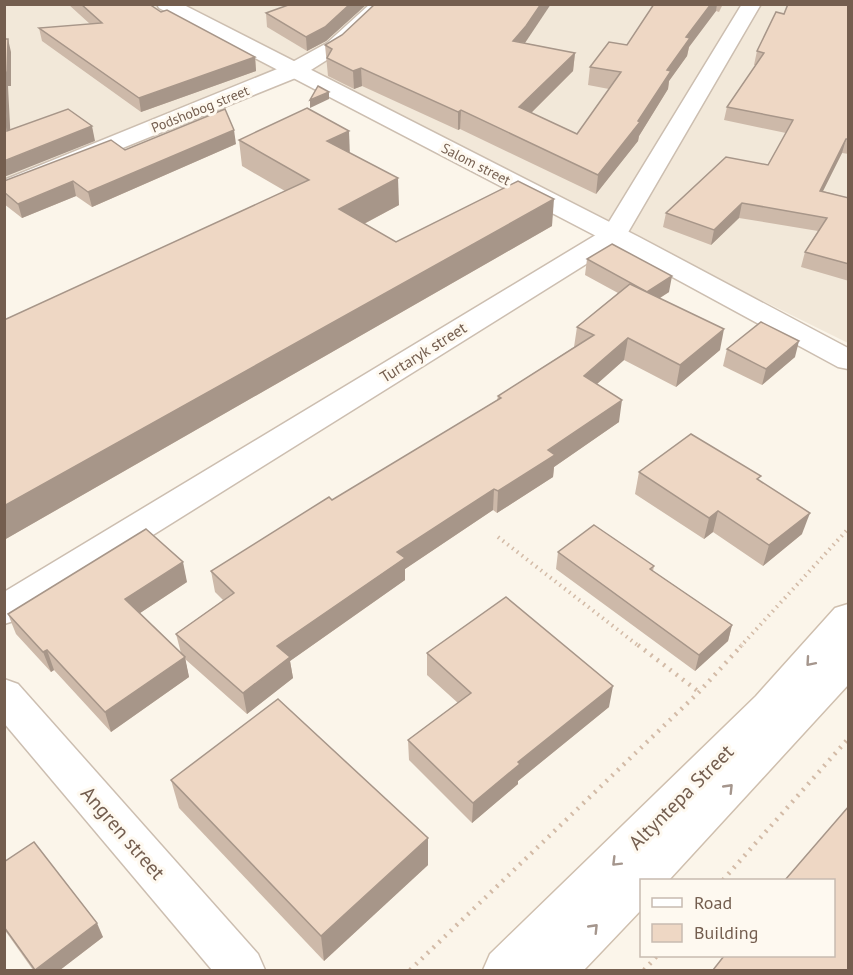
<svg xmlns="http://www.w3.org/2000/svg" width="853" height="975" font-family="'PT Sans',sans-serif">
<style>
.residential{fill:#f2e8d9}
.lines{fill:none;stroke-linecap:round;stroke-linejoin:round}
.minor-casing{stroke:#ccbeb0;stroke-width:3}
.tertiary-casing{stroke:#ccbeb0;stroke-width:3}
.secondary-casing{stroke:#cfbfae;stroke-width:3}
.path-far1{stroke:#d3bba7;stroke-width:4;stroke-dasharray:1.5 4.5;stroke-linecap:butt}
.path{stroke:#d3bba7;stroke-width:4.5;stroke-dasharray:2 6;stroke-linecap:butt}
.minor{fill:#fff;fill-rule:evenodd}
.tertiary{fill:#fff;fill-rule:evenodd}
.secondary{fill:#fff;fill-rule:evenodd}
.wall{fill:#cdb9a9}
.shaded-wall{fill:#a79689}
.building{fill:#eed7c4;stroke:#a79689;stroke-width:1.5}
.oneway{stroke:#a5968d}
.labels{text-anchor:middle;dominant-baseline:central;stroke-width:6;stroke-linejoin:round;paint-order:stroke}
.far-street-label{font-size:14px;fill:#745e4f;stroke:#fef9f0}
.street-label{font-size:16px;fill:#745e4f;stroke:#fef9f0}
.near-street-label{font-size:20px;fill:#745e4f;stroke:#fef9f0}
</style>
<rect width="100%" height="100%" fill="#fbf5ea"/>
<path class="residential" d="M 5,5 L 848,5 L 848,343 L 295,70 L 5,195 Z"/>
<g class="lines">
<g class="minor-casing">
<g id="minor">
<path d="M 370,4 L 391,4 L 341,51 L 303,75 L 4,196 L 4,180 L 287,65 L 327,43 Z"/>
<path d="M 742,4 L 761,4 L 623,241 L 17,620 L 4,624 L 4,592 L 604,230 Z"/>
<path d="M 4,679 L 18,684 L 258,954 L 265,970 L 212,970 L 4,723 Z"/>
</g>
</g>
<g class="tertiary-casing">
<path id="tertiary" d="M 157,4 L 182,4 L 639,237 L 848,348 L 848,369 L 838,367 L 621,249 L 159,8 Z"/>
</g>
<g class="secondary-casing">
<path id="secondary" d="M 848,604 L 848,685 L 669,880 L 642,880 L 642,909 L 584,970 L 483,970 L 490,954 L 756,696 L 835,608 Z"/>
</g>
<g class="path-far1">
<path d="M 498,537 L 640,647"/>
<path d="M 740,647 L 848,529"/>
</g>
<g class="path">
<path d="M 638,645 L 699,692"/>
<path d="M 723,880 L 848,739"/>
<path d="M 410,970 L 699,692 L 742,645"/>
<path d="M 644,970 L 657,956"/>
</g>
<use href="#minor" class="minor"/>
<use href="#tertiary" class="tertiary"/>
<use href="#secondary" class="secondary"/>
</g>
<g class="wall">
<path d="M 68,4 L 149,4 L 161,12 L 255,57 L 256,71 L 141,112 L 42,41 L 39,28 L 90,24 Z"/>
<path d="M 279,4 L 366,4 L 326,41 L 307,51 L 267,27 L 266,13 L 286,6 Z"/>
<path d="M 654,4 L 723,4 L 719,12 L 716,11 L 689,47 L 687,56 L 669,81 L 668,89 L 639,136 L 638,141 L 596,194 L 460,129 L 458,130 L 362,86 L 354,89 L 328,76 L 325,45 L 525,43 L 575,53 L 573,71 L 531,113 L 577,134 L 609,89 L 588,85 L 590,67 L 627,45 Z"/>
<path d="M 849,4 L 849,154 L 842,153 L 823,191 L 849,198 L 849,281 L 801,267 L 805,252 L 818,231 L 739,218 L 711,245 L 663,227 L 666,213 L 768,165 L 786,133 L 724,120 L 727,107 L 756,65 L 754,65 L 757,51 L 784,14 Z"/>
<path d="M 239,140 L 350,153 L 399,205 L 364,224 L 396,242 L 552,226 L 4,540 L 4,320 L 285,191 L 242,166 Z"/>
<path d="M 236,144 L 92,207 L 76,196 L 22,218 L 4,204 L 4,181 L 125,150 Z"/>
<path d="M 587,259 L 669,292 L 660,298 L 720,350 L 676,387 L 624,360 L 597,384 L 619,422 L 554,467 L 553,477 L 497,513 L 493,510 L 405,569 L 405,580 L 290,661 L 293,678 L 247,714 L 185,659 L 189,677 L 111,732 L 54,670 L 51,672 L 16,634 L 8,614 L 187,582 L 140,613 L 181,653 L 176,634 L 223,600 L 215,592 L 211,571 L 332,500 L 497,400 L 498,396 L 574,347 L 577,327 L 618,293 L 585,275 Z"/>
<path d="M 727,349 L 795,357 L 762,385 L 723,366 Z"/>
<path d="M 639,472 L 759,480 L 802,534 L 763,566 L 713,532 L 704,539 L 635,494 Z"/>
<path d="M 558,552 L 654,566 L 653,571 L 732,625 L 728,641 L 695,671 L 556,569 Z"/>
<path d="M 427,653 L 609,707 L 518,781 L 518,784 L 472,823 L 409,760 L 408,740 L 458,703 L 427,675 Z"/>
<path d="M 171,780 L 428,838 L 428,865 L 324,961 L 179,808 Z"/>
<path d="M 4,862 L 103,937 L 60,970 L 33,970 L 4,929 Z"/>
</g>
<g class="shaded-wall">
<path d="M 350,4 L 366,5 L 326,41 L 307,51 L 306,37 Z"/>
<path d="M 541,4 L 551,4 L 525,43 L 513,41 Z"/>
<path d="M 711,4 L 717,4 L 716,11 L 689,47 L 687,56 L 669,81 L 668,89 L 639,136 L 638,141 L 596,194 L 598,175 L 638,121 L 686,37 Z"/>
<path d="M 8,39 L 11,52 L 11,86 L 8,86 L 11,145 L 7,131 L 4,73 Z"/>
<path d="M 575,53 L 573,71 L 518,126 L 519,107 Z"/>
<path d="M 255,57 L 256,71 L 141,112 L 139,98 Z"/>
<path d="M 361,68 L 362,86 L 354,89 L 353,71 Z"/>
<path d="M 329,92 L 329,99 L 310,108 L 310,100 Z"/>
<path d="M 461,110 L 460,129 L 458,130 L 458,112 Z"/>
<path d="M 92,126 L 95,141 L 4,177 L 4,161 Z"/>
<path d="M 234,130 L 236,144 L 92,207 L 88,192 Z"/>
<path d="M 349,131 L 350,157 L 327,141 Z"/>
<path d="M 846,139 L 842,153 L 816,205 L 820,191 Z"/>
<path d="M 398,178 L 399,205 L 341,236 L 339,209 Z"/>
<path d="M 73,181 L 76,196 L 22,218 L 18,204 Z"/>
<path d="M 554,199 L 552,226 L 4,540 L 4,506 Z"/>
<path d="M 742,203 L 739,218 L 711,245 L 714,230 Z"/>
<path d="M 672,276 L 669,292 L 644,308 L 647,292 Z"/>
<path d="M 724,329 L 720,350 L 676,387 L 680,365 Z"/>
<path d="M 628,338 L 624,360 L 581,398 L 584,376 Z"/>
<path d="M 799,341 L 795,357 L 762,385 L 766,369 Z"/>
<path d="M 622,400 L 619,422 L 554,467 L 553,477 L 497,513 L 498,491 L 548,450 Z"/>
<path d="M 494,489 L 493,510 L 405,569 L 405,580 L 290,661 L 293,678 L 247,714 L 243,693 L 277,646 L 397,552 Z"/>
<path d="M 718,511 L 713,532 L 704,539 L 709,518 Z"/>
<path d="M 810,513 L 802,534 L 763,566 L 769,545 Z"/>
<path d="M 183,562 L 187,582 L 131,619 L 125,599 Z"/>
<path d="M 732,625 L 728,641 L 695,671 L 699,655 Z"/>
<path d="M 47,650 L 54,670 L 51,672 L 43,652 Z"/>
<path d="M 185,657 L 189,677 L 111,732 L 105,712 Z"/>
<path d="M 613,686 L 609,707 L 518,781 L 518,784 L 472,823 L 473,803 L 518,762 Z"/>
<path d="M 428,838 L 428,865 L 324,961 L 321,936 Z"/>
<path d="M 97,923 L 103,937 L 60,970 L 35,970 Z"/>
</g>
<g class="building">
<path d="M 81,4 L 149,4 L 161,12 L 167,10 L 255,57 L 139,98 L 39,28 L 102,23 Z"/>
<path d="M 291,4 L 350,4 L 325,27 L 306,37 L 266,13 Z"/>
<path d="M 375,4 L 541,4 L 526,26 L 513,41 L 575,53 L 519,107 L 577,134 L 621,72 L 590,67 L 609,42 L 627,45 L 654,4 L 711,4 L 686,37 L 690,38 L 667,70 L 671,71 L 638,121 L 640,122 L 598,175 L 461,110 L 458,112 L 361,68 L 353,71 L 327,58 L 332,49 L 325,45 L 342,35 Z"/>
<path d="M 788,4 L 849,4 L 849,139 L 846,139 L 820,191 L 849,198 L 849,264 L 805,252 L 827,218 L 742,203 L 714,230 L 666,213 L 726,157 L 768,165 L 793,120 L 727,107 L 764,53 L 757,51 L 776,12 L 784,14 Z"/>
<path d="M 4,39 L 8,39 L 7,72 L 4,73 Z"/>
<path d="M 4,80 L 7,131 L 68,109 L 92,126 L 4,161 Z"/>
<path d="M 318,86 L 329,92 L 310,100 Z"/>
<path d="M 307,108 L 349,131 L 327,141 L 398,178 L 339,209 L 396,242 L 518,181 L 554,199 L 4,506 L 4,320 L 309,180 L 239,140 Z"/>
<path d="M 225,109 L 234,130 L 88,192 L 73,181 L 18,204 L 4,192 L 4,181 L 111,140 L 125,150 Z"/>
<path d="M 612,244 L 672,276 L 647,292 L 587,259 Z"/>
<path d="M 630,284 L 724,329 L 680,365 L 628,338 L 584,376 L 622,400 L 548,450 L 555,455 L 498,491 L 494,489 L 397,552 L 405,558 L 277,646 L 290,657 L 243,693 L 176,634 L 234,593 L 211,571 L 329,497 L 332,500 L 501,398 L 498,396 L 594,335 L 577,327 Z"/>
<path d="M 761,322 L 799,341 L 766,369 L 727,349 Z"/>
<path d="M 691,434 L 761,476 L 757,479 L 810,513 L 769,545 L 718,511 L 709,518 L 639,472 Z"/>
<path d="M 594,525 L 654,566 L 650,569 L 732,625 L 699,655 L 558,552 Z"/>
<path d="M 146,529 L 183,562 L 125,599 L 185,657 L 105,712 L 47,650 L 43,652 L 8,614 Z"/>
<path d="M 506,597 L 613,686 L 518,762 L 520,764 L 473,803 L 408,740 L 471,693 L 427,653 Z"/>
<path d="M 278,699 L 428,838 L 321,936 L 171,780 Z"/>
<path d="M 849,806 L 849,970 L 713,970 L 724,956 L 834,956 L 834,880 L 785,880 Z"/>
<path d="M 34,842 L 97,923 L 35,970 L 4,927 L 4,862 Z"/>
</g>
<defs><path id="oneway-chevron" d="M-2-3.5L2.5 0L-2 3.5" fill="none" stroke-width="1.6" stroke-linecap="round" stroke-linejoin="round" transform="scale(1.5)"/></defs>
<g class="oneway">
<use href="#oneway-chevron" transform="translate(810 662) rotate(131)"/>
<use href="#oneway-chevron" transform="translate(729 788) rotate(-46)"/>
<use href="#oneway-chevron" transform="translate(616 862) rotate(135)"/>
<use href="#oneway-chevron" transform="translate(594 928) rotate(-46)"/>
</g>
<g class="labels">
<g class="far-street-label">
<text transform="translate(200 109) rotate(-22)">Podshobog street</text>
<text transform="translate(476 164) rotate(27)">Salom street</text>
</g>
<g class="street-label">
<text transform="translate(423 352) rotate(-32)">Turtaryk street</text>
</g>
<g class="near-street-label">
<text transform="translate(681 797) rotate(-45)">Altyntepa Street</text>
<text transform="translate(123 833) rotate(49)">Angren street</text>
</g>
</g>
<rect width="853" height="975" fill="none" stroke="#745e4f" stroke-width="12"/>
<rect x="640" y="879" width="195" height="78" fill="#fef9f0" stroke="#c7bbb0" stroke-width="1.5"/>
<rect x="652" y="898" width="30" height="9" fill="#ffffff" stroke="#c7bbb0" stroke-width="1.5"/>
<text x="694" y="909" font-size="18" fill="#745e4f">Road</text>
<rect x="652" y="924" width="30" height="18" fill="#eed7c4" stroke="#c7bbb0" stroke-width="1.5"/>
<text x="694" y="939" font-size="18" fill="#745e4f">Building</text>
</svg>
